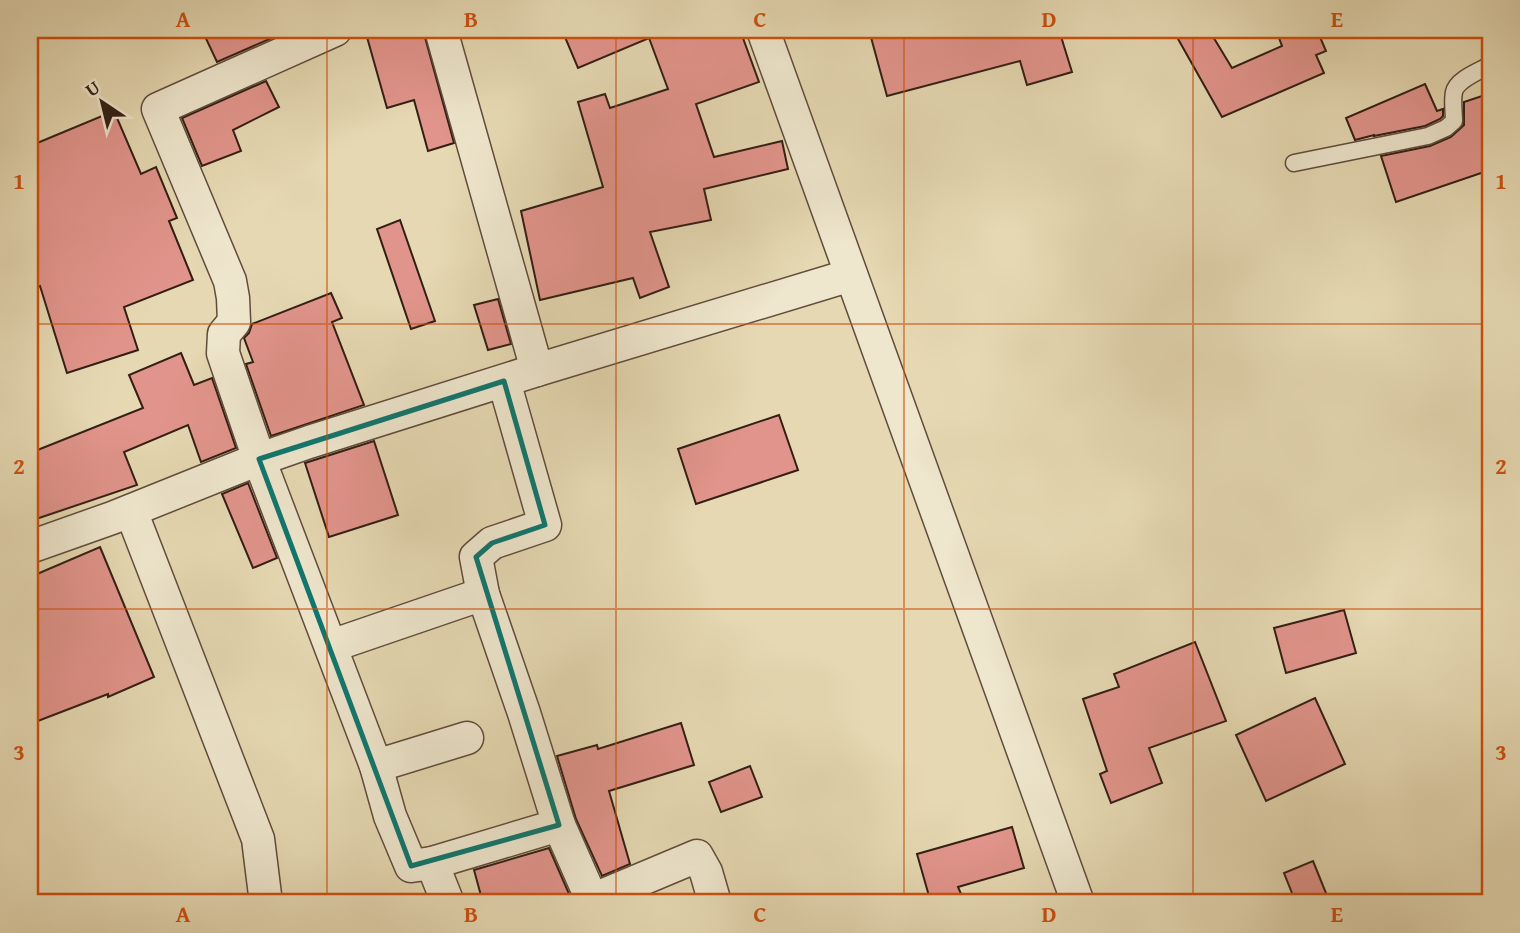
<svg xmlns="http://www.w3.org/2000/svg" width="1520" height="933" font-family="'Gentium Book Plus',serif">
<style>
.building{fill:#e1948b;stroke:#331e14;stroke-width:2}
.lines{fill:none;stroke-linecap:round;stroke-linejoin:round}
.service-casing{stroke:#604c3c;stroke-width:19}
.minor-casing{stroke:#604c3c;stroke-width:35}
.service{stroke:#eee6cd;stroke-width:16}
.minor{stroke:#eee6cd;stroke-width:32}
.marked{fill:none;stroke:#0f766e;stroke-width:5;stroke-linejoin:round}
.grid{fill:none;stroke:#cd500d;stroke-width:2;stroke-opacity:0.55}
.neatline{fill:none;stroke:#cd500d;stroke-width:2.5}
.grid-label{font-size:23px;text-anchor:middle;font-weight:bold;fill:#cd500d}
</style>
<rect width="100%" height="100%" fill="#e5d8b2"/>
<filter id="stains"><feTurbulence type="fractalNoise" baseFrequency=".00286" numOctaves="4"/><feColorMatrix values="0 0 0 0 .2 0 0 0 0 .09 0 0 0 0 .02 0 0 0 .5 -.17"/></filter>
<radialGradient id="worn" r=".72"><stop offset=".6" stop-color="#630" stop-opacity="0"/><stop offset="1" stop-color="#630" stop-opacity=".3"/></radialGradient>
<g class="building">
<path d="M 202,30 L 290,30 L 217,62 Z"/>
<path d="M 365,30 L 423,30 L 454,143 L 428,151 L 414,100 L 387,108 Z"/>
<path d="M 562,30 L 740,30 L 759,82 L 696,104 L 714,157 L 782,141 L 788,169 L 704,189 L 711,220 L 650,232 L 669,287 L 640,298 L 633,278 L 540,300 L 521,211 L 603,187 L 578,102 L 605,94 L 610,108 L 668,89 L 649,38 L 578,68 Z"/>
<path d="M 869,30 L 1059,30 L 1072,72 L 1027,85 L 1020,61 L 887,96 Z"/>
<path d="M 1173,30 L 1209,30 L 1232,68 L 1282,46 L 1276,30 L 1317,30 L 1326,51 L 1316,55 L 1324,73 L 1222,117 Z"/>
<path d="M 266,81 L 279,107 L 233,130 L 241,151 L 202,166 L 182,118 Z"/>
<path d="M 1425,84 L 1437,111 L 1443,109 L 1443,116 L 1440,119 L 1425,126 L 1374,136 L 1374,135 L 1355,140 L 1346,118 Z"/>
<path d="M 1485,95 L 1490,112 L 1490,170 L 1396,202 L 1381,156 L 1430,146 L 1451,137 L 1464,125 L 1464,102 Z"/>
<path d="M 114,111 L 141,174 L 156,167 L 177,218 L 169,221 L 193,280 L 124,307 L 138,350 L 67,373 L 40,286 L 30,290 L 30,146 Z"/>
<path d="M 400,220 L 435,321 L 411,329 L 377,229 Z"/>
<path d="M 331,293 L 342,318 L 332,322 L 364,405 L 271,436 L 246,364 L 253,362 L 244,338 L 249,333 L 252,324 Z"/>
<path d="M 498,299 L 511,344 L 488,350 L 474,305 Z"/>
<path d="M 181,353 L 194,385 L 212,378 L 236,448 L 201,462 L 188,425 L 124,452 L 137,485 L 30,521 L 30,453 L 143,408 L 129,375 Z"/>
<path d="M 779,415 L 798,470 L 696,504 L 678,449 Z"/>
<path d="M 374,441 L 398,515 L 329,537 L 305,463 Z"/>
<path d="M 248,483 L 277,558 L 253,568 L 222,494 Z"/>
<path d="M 100,547 L 154,677 L 108,697 L 108,694 L 30,724 L 30,577 Z"/>
<path d="M 1344,610 L 1356,653 L 1286,673 L 1274,628 Z"/>
<path d="M 1195,642 L 1226,721 L 1149,748 L 1162,783 L 1111,803 L 1100,774 L 1107,771 L 1083,699 L 1119,687 L 1114,674 Z"/>
<path d="M 1315,698 L 1345,764 L 1266,801 L 1236,735 Z"/>
<path d="M 681,723 L 694,765 L 609,791 L 630,864 L 602,876 L 576,819 L 557,756 L 597,745 L 598,749 Z"/>
<path d="M 750,766 L 762,797 L 721,812 L 709,782 Z"/>
<path d="M 1012,827 L 1024,868 L 958,887 L 965,903 L 931,903 L 917,854 Z"/>
<path d="M 549,848 L 573,903 L 483,903 L 474,870 Z"/>
<path d="M 1313,861 L 1330,903 L 1296,903 L 1284,873 Z"/>
</g>
<g class="lines">
<g class="service-casing">
<path id="service" d="M 1294,163 L 1428,136 L 1446,128 L 1454,121 C 1454,112 1452,101 1454,92 C 1457,79 1480,71 1490,65"/>
</g>
<g class="minor-casing">
<g id="minor">
<path d="M 335,30 L 158,109 L 230,281 L 233,298 L 234,322 L 224,334 L 223,353 L 259,459 L 376,766 L 390,816 L 411,866 L 432,863 L 448,903"/>
<path d="M 441,30 L 537,370"/>
<path d="M 763,30 L 1078,903"/>
<path d="M 504,381 L 545,525 L 492,543 L 476,557 L 483,594 L 524,713 L 559,825 L 592,900 L 697,856 L 706,872 L 715,903"/>
<path d="M 131,511 L 258,839 L 266,903"/>
<path d="M 30,547 L 112,518 L 249,463 L 309,442 L 537,370 L 851,275"/>
<path d="M 331,646 L 483,594"/>
<path d="M 376,766 L 467,738"/>
<path d="M 432,863 L 559,825"/>
</g>
</g>
<use href="#service" class="service"/>
<use href="#minor" class="minor"/>
</g>
<path class="marked" d="M 504,381 L 545,525 L 492,543 L 476,557 L 559,825 L 411,866 L 259,459 Z"/>
<path class="grid" d="M 327,30 L 327,903M 616,30 L 616,903M 904,30 L 904,903M 1193,30 L 1193,903M 30,324 L 1490,324M 30,609 L 1490,609"/>
<rect width="1520" height="933" fill="none" stroke="#e5d8b2" stroke-width="77"/>
<g transform="translate(102 102) rotate(325)" stroke="#eee6cd" stroke-width="5" paint-order="stroke">
<path d="M0-5L12 26L0 18L-12 26Z" fill="#331e14"/>
<text y="-10" font-size="19" font-weight="bold" text-anchor="middle" fill="#331e14">U</text>
</g>
<rect x="38" y="38" width="1444" height="856" class="neatline"/>
<g class="grid-label">
<text x="183" y="27">A</text>
<text x="471" y="27">B</text>
<text x="760" y="27">C</text>
<text x="1049" y="27">D</text>
<text x="1337" y="27">E</text>
<text x="19" y="189">1</text>
<text x="1501" y="189">1</text>
<text x="19" y="474">2</text>
<text x="1501" y="474">2</text>
<text x="19" y="760">3</text>
<text x="1501" y="760">3</text>
<text x="183" y="922">A</text>
<text x="471" y="922">B</text>
<text x="760" y="922">C</text>
<text x="1049" y="922">D</text>
<text x="1337" y="922">E</text>
</g>
<rect width="100%" height="100%" filter="url(#stains)"/>
<rect width="100%" height="100%" fill="url(#worn)"/>
</svg>
